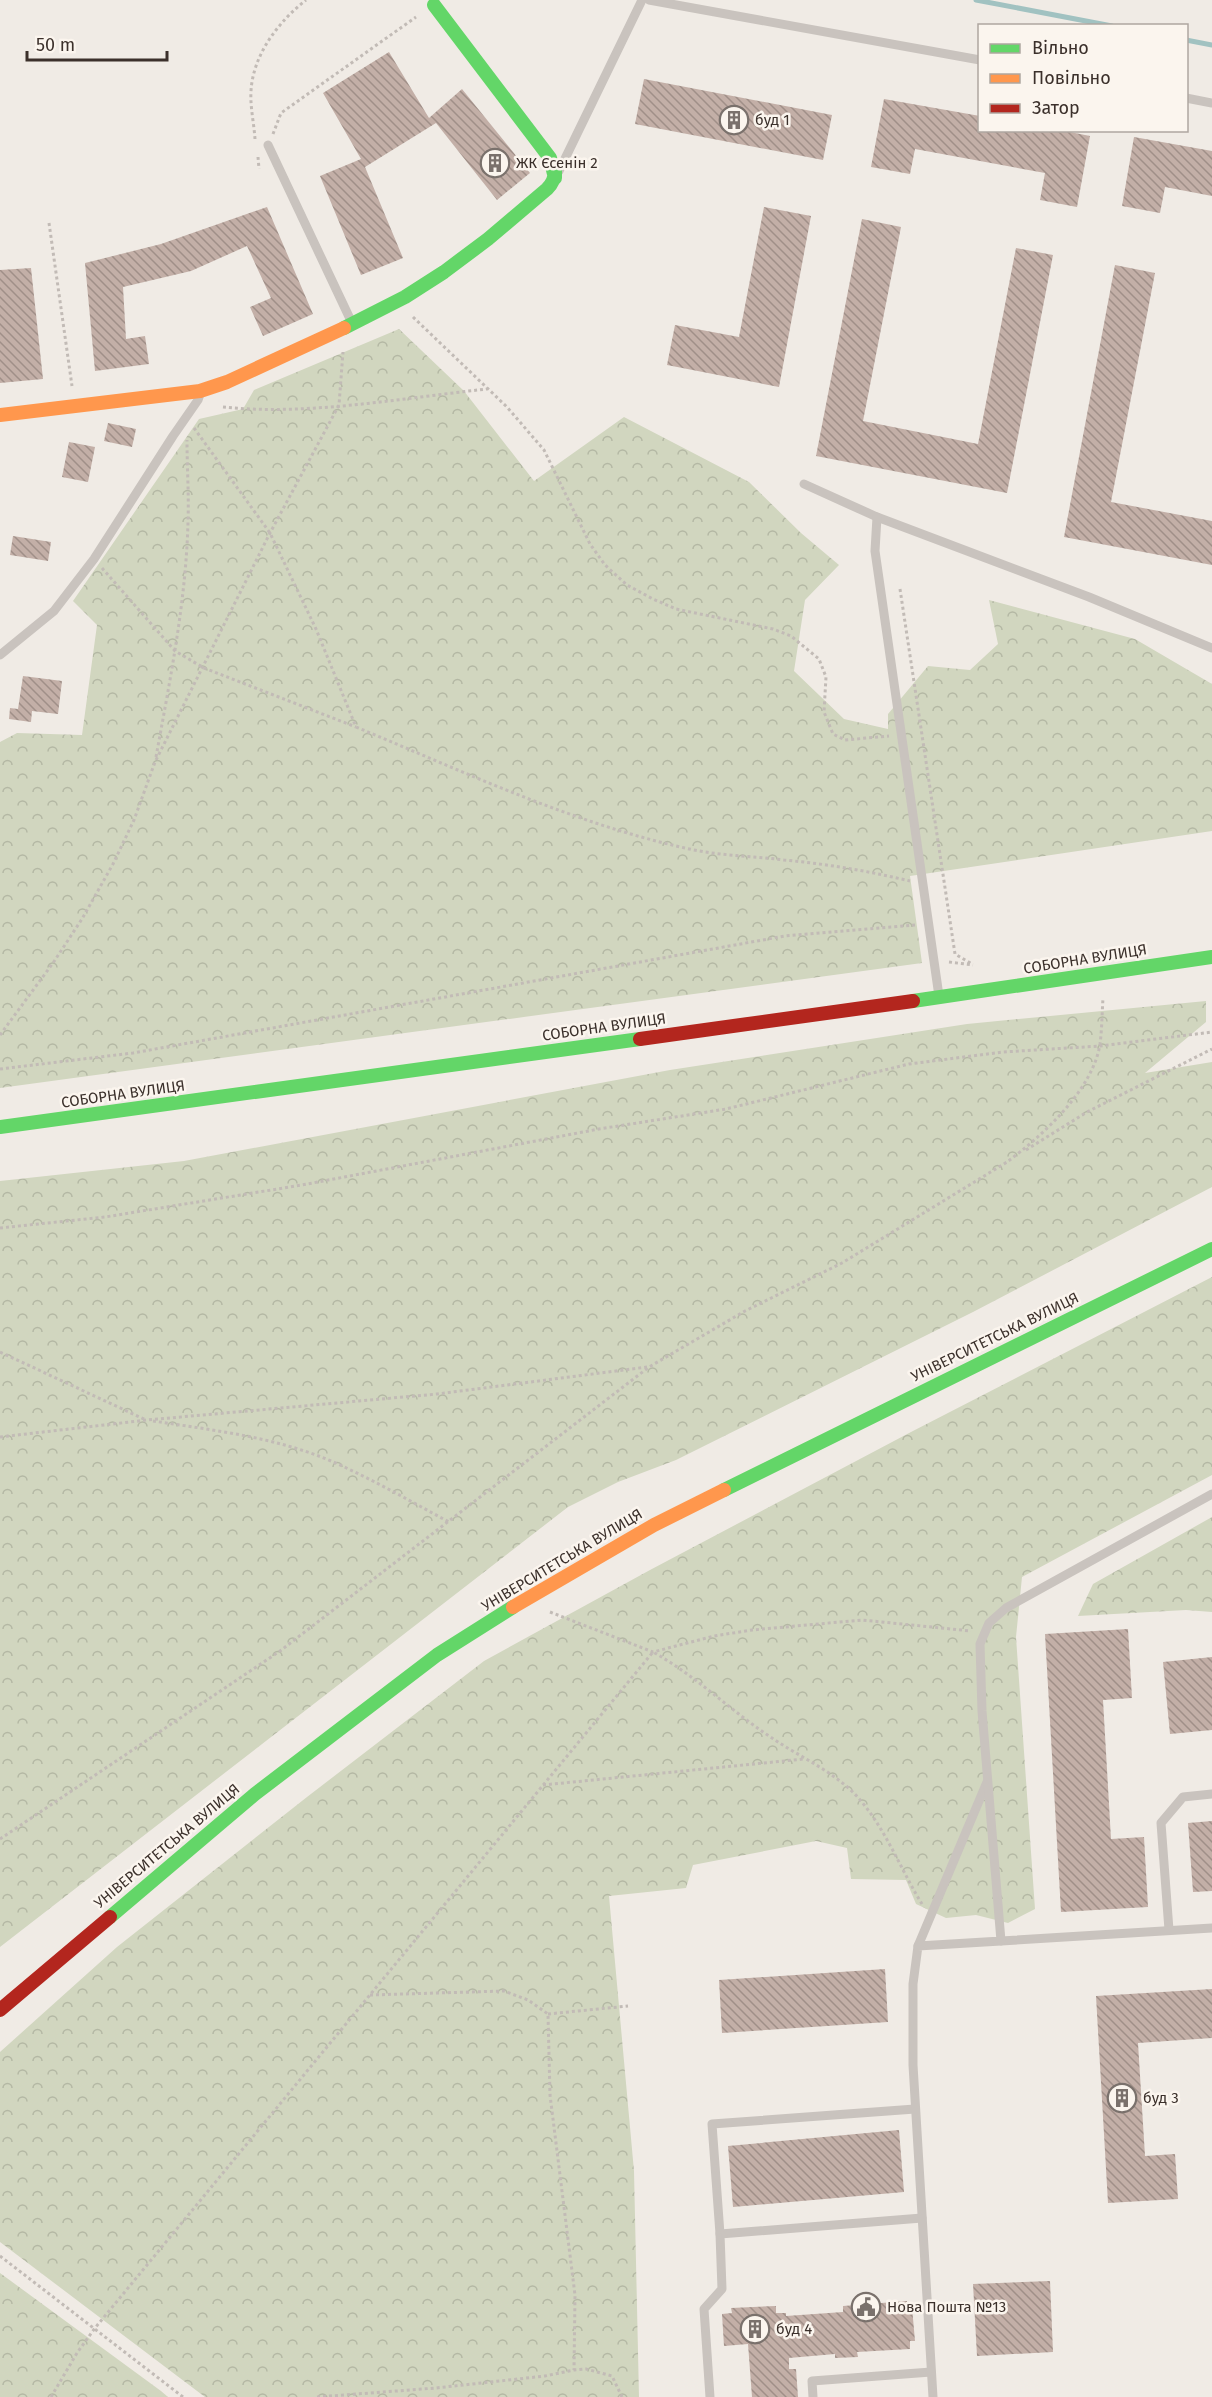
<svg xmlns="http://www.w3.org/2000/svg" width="1212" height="2397" font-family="'Fira Sans',sans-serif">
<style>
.forest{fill:url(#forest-crowns)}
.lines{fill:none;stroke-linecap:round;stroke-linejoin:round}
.stream{stroke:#a1c2c1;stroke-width:5}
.building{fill:url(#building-back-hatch)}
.path{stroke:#c2bbb6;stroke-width:3;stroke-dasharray:3 3;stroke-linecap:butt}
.lane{stroke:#c9c3be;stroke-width:9}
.fast{stroke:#63d668;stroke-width:14}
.slow{stroke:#ff974d;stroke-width:14}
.jam{stroke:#b3261e;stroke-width:14}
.labels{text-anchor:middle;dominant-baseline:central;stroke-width:5;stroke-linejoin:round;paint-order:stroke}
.poi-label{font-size:15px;fill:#3b302b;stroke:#fbf5ee;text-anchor:start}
.street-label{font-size:15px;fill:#3b302b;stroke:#fbf5ee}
</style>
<defs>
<pattern id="forest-crowns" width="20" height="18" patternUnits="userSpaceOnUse" patternTransform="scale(1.5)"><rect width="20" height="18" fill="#d1d6bf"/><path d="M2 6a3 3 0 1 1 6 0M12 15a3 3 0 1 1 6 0" fill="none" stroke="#b4b8a4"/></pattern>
<pattern id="building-back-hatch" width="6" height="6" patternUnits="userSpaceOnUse" patternTransform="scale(1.5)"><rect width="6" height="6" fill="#c3afa7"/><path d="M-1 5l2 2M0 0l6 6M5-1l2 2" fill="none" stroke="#a08f88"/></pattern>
</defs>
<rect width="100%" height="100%" fill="#f0ebe5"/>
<g class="forest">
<path d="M 399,329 L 464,391 L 534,481 L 624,417 L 749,482 L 801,533 L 839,565 L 805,600 L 794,671 L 844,719 L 888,729 L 888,714 L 928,666 L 970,670 L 998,644 L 989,600 L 1135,639 L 1212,684 L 1212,831 L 910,876 L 922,963 L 0,1088 L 0,742 L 17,733 L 82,735 L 97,625 L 73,601 L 199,419 L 243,409 L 254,390 Z"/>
<path d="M 1206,1001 L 1206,1022 L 1145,1073 L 1212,1062 L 1212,1187 L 973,1312 L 676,1460 L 618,1482 L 568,1507 L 0,1947 L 0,1181 L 184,1161 L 670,1070 L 967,1024 Z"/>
<path d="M 1212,1277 L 1212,1475 L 1022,1577 L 1016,1637 L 1035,1909 L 1008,1923 L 976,1915 L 946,1918 L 916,1904 L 906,1880 L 851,1879 L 847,1848 L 816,1841 L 693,1865 L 686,1888 L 609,1896 L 634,2171 L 639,2397 L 205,2397 L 0,2242 L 0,2052 L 117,1947 L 307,1797 L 484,1661 L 650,1570 L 911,1432 Z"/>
<path d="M 1212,1517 L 1212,1612 L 1186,1610 L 1078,1616 L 1093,1584 Z"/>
<path d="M 0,2273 L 161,2391 L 168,2397 L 0,2397 Z"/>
</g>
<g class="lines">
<g class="stream">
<path d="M 976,0 L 1112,26"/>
<path d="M 1186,40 L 1212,45"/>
</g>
</g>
<g class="building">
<path d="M 389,52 L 429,118 L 462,89 L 530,173 L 497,200 L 436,123 L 365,167 L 403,258 L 361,275 L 320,176 L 361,159 L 323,93 Z"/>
<path d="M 644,79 L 832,115 L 823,160 L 635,124 Z"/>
<path d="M 884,99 L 980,116 L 980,130 L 1060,130 L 1090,136 L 1077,207 L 1040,200 L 1045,173 L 915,149 L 910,174 L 871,167 Z"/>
<path d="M 1134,137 L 1212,151 L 1212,196 L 1165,187 L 1160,213 L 1122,206 Z"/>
<path d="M 267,207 L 313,314 L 263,336 L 250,307 L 271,298 L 247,246 L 191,271 L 123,287 L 126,339 L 145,336 L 149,364 L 95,371 L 85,263 L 161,244 Z"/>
<path d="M 764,207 L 811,216 L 779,387 L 667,365 L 675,325 L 739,337 Z"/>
<path d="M 862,219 L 901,227 L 863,421 L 978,444 L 1016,248 L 1053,255 L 1007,493 L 816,456 Z"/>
<path d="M 1115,265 L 1155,273 L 1111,502 L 1212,521 L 1212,565 L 1064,537 Z"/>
<path d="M 31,268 L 43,379 L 0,383 L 0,270 Z"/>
<path d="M 108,423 L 136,429 L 132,447 L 104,441 Z"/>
<path d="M 69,442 L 95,447 L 88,482 L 62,477 Z"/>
<path d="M 13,536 L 51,542 L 48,561 L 10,555 Z"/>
<path d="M 23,676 L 62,681 L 58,714 L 32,711 L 31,722 L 9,719 L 10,708 L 18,709 Z"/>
<path d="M 1128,1629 L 1132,1698 L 1103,1700 L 1111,1839 L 1144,1837 L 1148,1907 L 1061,1912 L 1045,1634 Z"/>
<path d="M 1212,1657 L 1212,1730 L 1170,1734 L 1163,1662 Z"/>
<path d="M 1212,1821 L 1212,1891 L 1193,1892 L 1188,1823 Z"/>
<path d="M 885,1969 L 888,2022 L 722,2033 L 719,1980 Z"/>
<path d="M 1212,1989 L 1212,2038 L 1138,2043 L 1145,2156 L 1175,2154 L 1178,2199 L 1108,2203 L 1096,1996 Z"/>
<path d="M 899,2130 L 904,2192 L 733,2207 L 728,2146 Z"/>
<path d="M 1050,2281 L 1053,2352 L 977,2356 L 973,2284 Z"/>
<path d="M 907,2301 L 907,2308 L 912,2307 L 915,2341 L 910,2341 L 910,2349 L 857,2352 L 858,2357 L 835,2358 L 835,2354 L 789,2358 L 789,2369 L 796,2369 L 798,2397 L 752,2397 L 748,2344 L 724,2346 L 722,2314 L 732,2313 L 731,2308 L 776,2306 L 776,2313 L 786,2313 L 786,2316 L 843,2312 L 843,2306 Z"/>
</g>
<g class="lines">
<g class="path">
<path d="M 273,134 L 281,113 L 416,17"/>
<path d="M 255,139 C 254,123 250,107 251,91 C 253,55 278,22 306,0"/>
<path d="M 258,157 L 259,169"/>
<path d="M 49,223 L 72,386"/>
<path d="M 413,317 L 507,407 L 544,450 L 590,544 L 605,565 L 627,585 L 653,599 L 676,609 L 773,629 L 791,636 L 819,659 L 826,677 L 824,712 L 833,734 L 845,740 L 889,736"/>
<path d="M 223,407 C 308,416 402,398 487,389"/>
<path d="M 194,428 L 270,533 L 316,629 L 356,727 C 467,773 576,825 694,850 C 724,856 754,856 784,860 C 827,864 868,871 910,881"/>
<path d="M 102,568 L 175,651 L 204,668 L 356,727"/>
<path d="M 900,589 L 955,954 L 972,964"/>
<path d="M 156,757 C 170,680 186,601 188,522 C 189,495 187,467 187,440"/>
<path d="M 949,962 L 973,965"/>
<path d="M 0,1035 L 53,963 L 82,919 L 113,864 L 134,820 L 155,762 L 270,533 L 339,405 L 343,352"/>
<path d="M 0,1069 L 133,1053 L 785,936 L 915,925"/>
<path d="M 1026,1150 L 1087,1112 L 1212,1049"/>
<path d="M 0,1228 L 105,1217 L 302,1185 L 599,1129 L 726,1109 L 909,1064 L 1003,1052 L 1100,1046 L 1212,1032"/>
<path d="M 0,1352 L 146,1420"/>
<path d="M 153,1421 C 212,1430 275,1437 331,1461 C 372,1479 410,1501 449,1522"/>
<path d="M 0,1437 L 147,1420 L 437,1394 L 647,1367"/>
<path d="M 550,1612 L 653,1652 L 714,1636 L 752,1630 L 862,1620 L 971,1631"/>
<path d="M 543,1785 L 804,1759"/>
<path d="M 0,1839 L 280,1651 L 649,1367 L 745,1311 L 842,1263 L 1007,1162 C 1042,1136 1093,1090 1100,1044 C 1102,1029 1102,1013 1103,998"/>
<path d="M 370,1995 L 504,1991 L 528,2000 L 548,2014 L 550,2095 L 575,2295 L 574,2370"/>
<path d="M 548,2014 L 628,2006"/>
<path d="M 0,2256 L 183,2397"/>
<path d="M 51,2397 L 77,2353 L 95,2328 L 653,1652 C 696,1676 731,1711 772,1738 C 801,1758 838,1773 861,1801 C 887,1832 901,1870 922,1904"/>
<path d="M 317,2397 L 436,2388 L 545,2376 L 574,2370 L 586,2369 L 612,2376 L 622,2397"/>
</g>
<g class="lane">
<path d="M 649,0 L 980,60"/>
<path d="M 1186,98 L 1212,103"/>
<path d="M 268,145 L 352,323"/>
<path d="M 559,171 L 642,0"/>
<path d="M 804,484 L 877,517 L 1089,597 L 1212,648"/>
<path d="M 877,517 L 875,551 L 939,996"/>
<path d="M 0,655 L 54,611 L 94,559 L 173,436 L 198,400 L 200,394"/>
<path d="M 1169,1930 L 1161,1823 L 1183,1797 L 1212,1794"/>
<path d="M 1001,1941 L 1212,1928"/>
<path d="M 918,1946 L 987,1782"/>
<path d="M 720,2234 L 712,2124 L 915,2109"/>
<path d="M 710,2397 L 704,2309 L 722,2289 L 720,2234 L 922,2218"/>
<path d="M 813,2397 L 812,2381 L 931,2372"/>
<path d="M 933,2397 L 913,2065 L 913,1984 L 918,1946 L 1001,1941 L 982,1711 L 980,1644 L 989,1623 L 1006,1608 L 1212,1494"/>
</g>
<g class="fast">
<path d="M 344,328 L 405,297 L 444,272 L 488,239 L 547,189 C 552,184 555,179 555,171 L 555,178 L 550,158 L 434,5"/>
<path d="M 913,1001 L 1212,957"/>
<path d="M 0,1127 L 640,1039"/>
<path d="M 724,1490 L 1212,1249"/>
<path d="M 110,1917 L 255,1794 L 437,1655 L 513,1607"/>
</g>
<g class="slow">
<path d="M 0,415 L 200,391 L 227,382 L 344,328"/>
<path d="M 513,1607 L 654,1525 L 724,1490"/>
</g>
<g class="jam">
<path d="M 640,1039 L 913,1001"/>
<path d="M 0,2010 L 110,1917"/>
</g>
</g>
<defs>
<g id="building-ring" transform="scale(1.5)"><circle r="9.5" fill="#fbf5ee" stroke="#7a716c" stroke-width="1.5"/><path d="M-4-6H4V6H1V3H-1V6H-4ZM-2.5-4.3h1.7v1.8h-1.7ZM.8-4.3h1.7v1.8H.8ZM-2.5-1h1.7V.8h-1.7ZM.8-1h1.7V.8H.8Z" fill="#7a716c"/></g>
<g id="civic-ring" transform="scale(1.5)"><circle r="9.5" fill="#fbf5ee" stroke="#7a716c" stroke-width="1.5"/><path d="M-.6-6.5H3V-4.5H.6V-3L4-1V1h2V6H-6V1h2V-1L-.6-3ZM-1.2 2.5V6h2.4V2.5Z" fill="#7a716c"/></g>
</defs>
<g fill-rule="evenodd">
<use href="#building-ring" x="734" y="120"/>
<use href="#building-ring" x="495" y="163"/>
<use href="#building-ring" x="1122" y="2098"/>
<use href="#civic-ring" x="866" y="2307"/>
<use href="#building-ring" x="755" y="2329"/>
</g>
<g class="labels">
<g class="poi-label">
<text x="755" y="120">буд 1</text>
<text x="516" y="163">ЖК Єсенін 2</text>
<text x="1143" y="2098">буд 3</text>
<text x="887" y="2307">Нова Пошта №13</text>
<text x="776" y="2329">буд 4</text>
</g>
<g class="street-label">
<text transform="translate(1085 959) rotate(-9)">СОБОРНА ВУЛИЦЯ</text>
<text transform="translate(604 1027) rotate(-8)">СОБОРНА ВУЛИЦЯ</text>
<text transform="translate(123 1094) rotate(-8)">СОБОРНА ВУЛИЦЯ</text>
<text transform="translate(995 1337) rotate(-26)">УНІВЕРСИТЕТСЬКА ВУЛИЦЯ</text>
<text transform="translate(562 1560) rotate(-31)">УНІВЕРСИТЕТСЬКА ВУЛИЦЯ</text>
<text transform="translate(167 1846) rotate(-40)">УНІВЕРСИТЕТСЬКА ВУЛИЦЯ</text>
</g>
</g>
<rect x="978" y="24" width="210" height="108" fill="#fbf5ee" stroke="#aea6a0" stroke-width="1.5"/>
<rect x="990" y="44" width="30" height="9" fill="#63d668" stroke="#aea6a0" stroke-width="1.5"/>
<text x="1032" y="54" font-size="18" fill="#3b302b">Вільно</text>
<rect x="990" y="74" width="30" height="9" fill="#ff974d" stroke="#aea6a0" stroke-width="1.5"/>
<text x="1032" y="84" font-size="18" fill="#3b302b">Повільно</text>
<rect x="990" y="104" width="30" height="9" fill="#b3261e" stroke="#aea6a0" stroke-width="1.5"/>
<text x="1032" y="114" font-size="18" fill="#3b302b">Затор</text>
<path d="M27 51v9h140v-9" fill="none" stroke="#3b302b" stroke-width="3"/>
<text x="36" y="51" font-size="18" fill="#3b302b" stroke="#fbf5ee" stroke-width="4.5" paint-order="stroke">50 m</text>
</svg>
